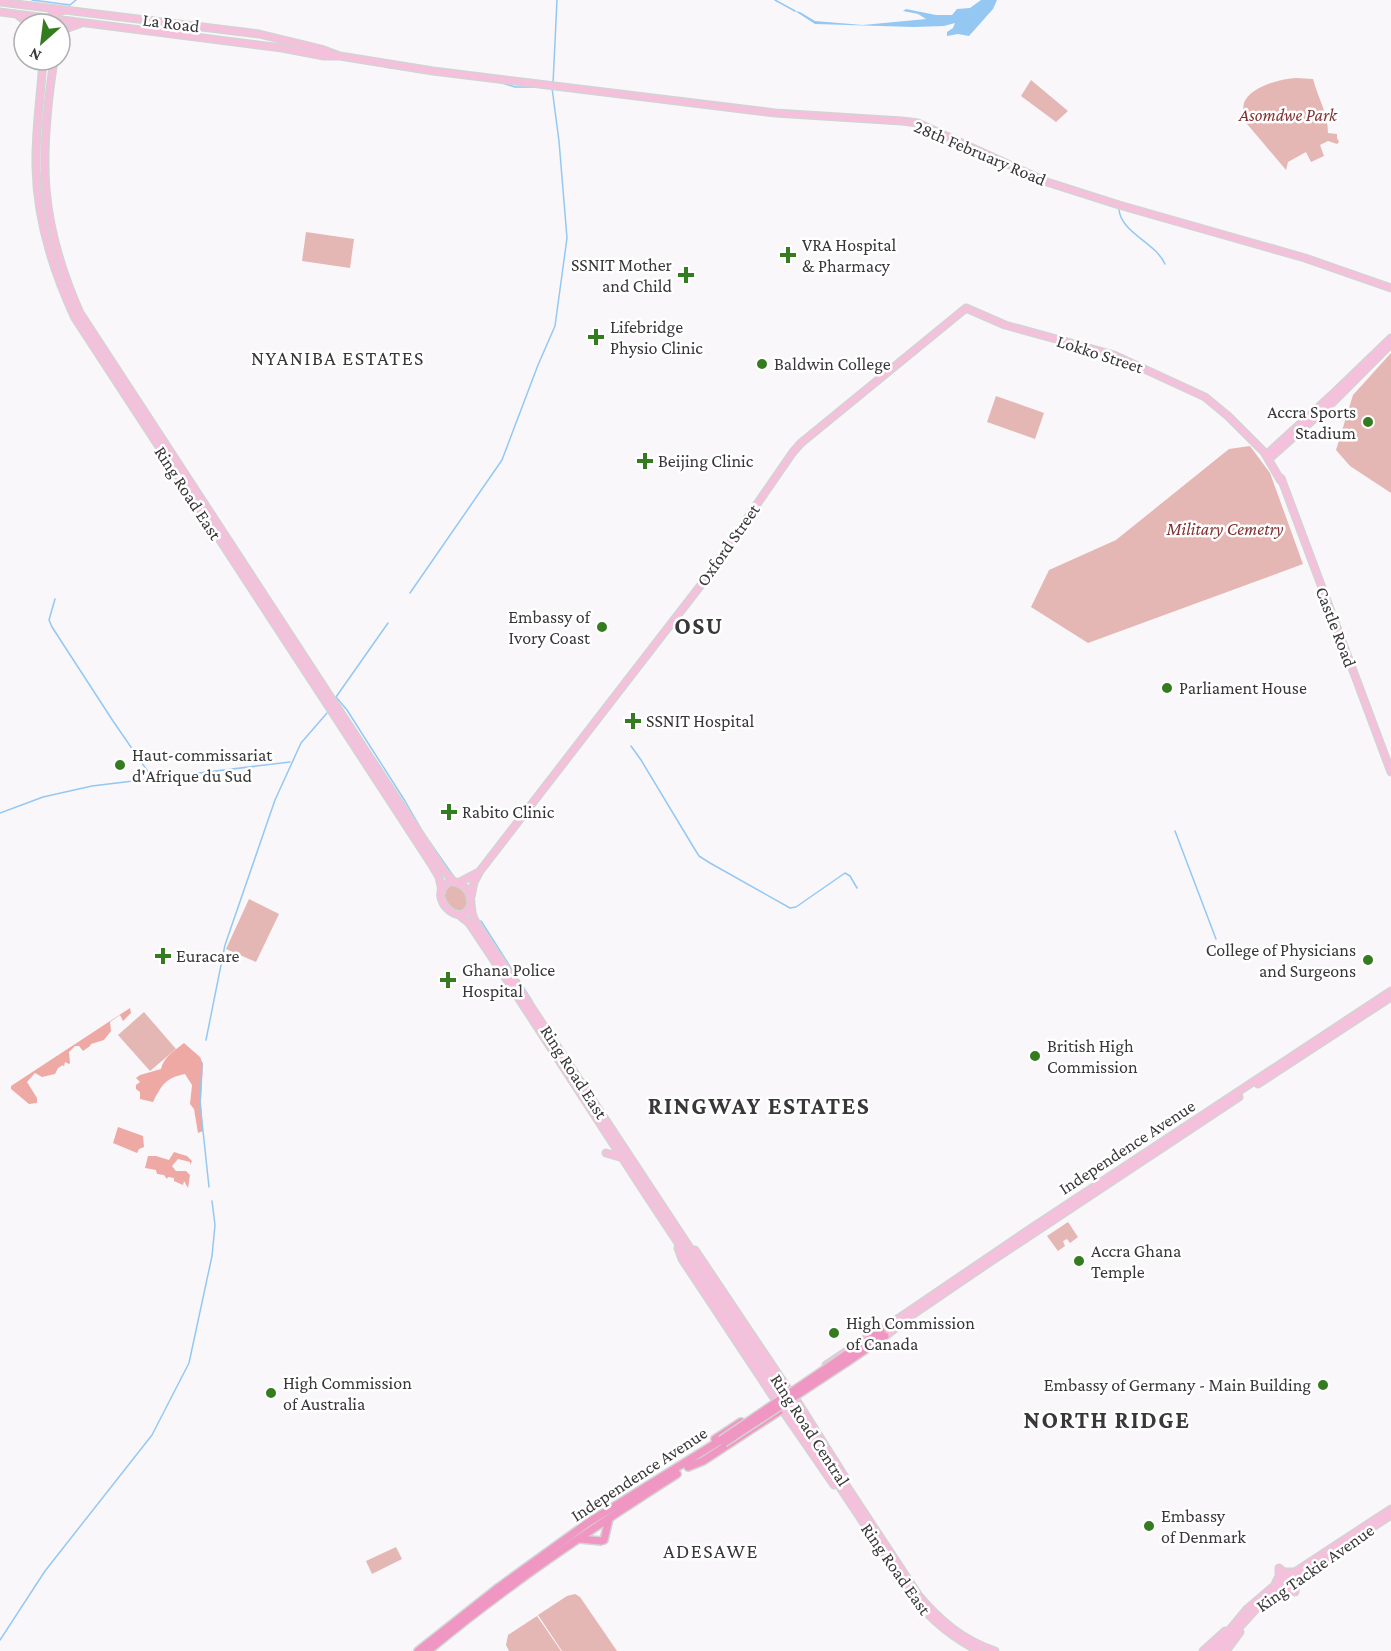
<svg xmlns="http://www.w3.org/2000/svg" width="1391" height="1651" font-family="'Crimson Pro',serif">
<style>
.green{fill:#e4b7b4}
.forest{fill:#eea9a5}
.water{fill:#94c8f3}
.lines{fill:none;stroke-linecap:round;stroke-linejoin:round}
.stream{stroke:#94c8f3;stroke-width:1.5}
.major-casing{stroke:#d3d3d3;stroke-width:9}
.highway-casing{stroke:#d3d3d3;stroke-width:10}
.major{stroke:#f5c0db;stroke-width:6}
.highway{stroke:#ef96c3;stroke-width:7}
.major-bridge-casing{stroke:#d3d3d3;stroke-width:9;stroke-linecap:butt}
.highway-bridge-casing{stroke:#d3d3d3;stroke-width:10;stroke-linecap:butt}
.major-bridge{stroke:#f5c0db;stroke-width:6}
.highway-bridge{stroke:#ef96c3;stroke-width:7}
.poi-dot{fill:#357c20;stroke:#fff;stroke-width:2}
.labels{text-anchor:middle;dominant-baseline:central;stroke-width:5;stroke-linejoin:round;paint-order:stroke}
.street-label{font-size:18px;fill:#393839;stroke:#fff}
.park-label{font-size:18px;font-style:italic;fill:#823131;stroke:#fff}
.poi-label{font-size:18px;fill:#393839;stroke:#fff;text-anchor:start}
.neighbourhood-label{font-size:20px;letter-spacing:1.5px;fill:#393839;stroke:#fff}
.district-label{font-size:24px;font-weight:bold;letter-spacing:1.5px;fill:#393839;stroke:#fff}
</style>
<rect width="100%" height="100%" fill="#f9f7fa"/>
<g class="green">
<path d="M 1296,78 L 1313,79 C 1318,98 1328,113 1328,133 L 1337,134 L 1337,138 L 1339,142 L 1337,144 L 1328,141 L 1320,145 L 1324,156 L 1311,162 L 1306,152 L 1288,162 L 1286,170 L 1242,118 C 1243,114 1243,107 1244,103 C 1250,86 1281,79 1296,78 Z"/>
<path d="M 1031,80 L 1068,111 L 1056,122 L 1021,96 Z"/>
<path d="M 306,232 L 354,239 L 350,268 L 302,261 Z"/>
<path d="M 1391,353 L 1391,493 L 1350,466 L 1336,450 L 1353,395 Z"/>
<path d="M 996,396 L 1044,413 L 1035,439 L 987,422 Z"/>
<path d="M 1250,446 L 1270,473 L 1303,564 L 1088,643 L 1031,607 L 1049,570 L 1116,540 L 1229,449 Z"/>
<path d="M 451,885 C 464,887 471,897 465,910 L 460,913 C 449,909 445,904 444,892 Z"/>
<path d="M 249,899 L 279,914 L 256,962 L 226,949 Z"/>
<path d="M 144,1012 L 176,1049 L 150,1071 L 118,1035 Z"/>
<path d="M 1068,1222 L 1078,1237 L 1070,1243 L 1067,1239 L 1063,1241 L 1065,1246 L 1058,1251 L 1047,1236 Z"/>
<path d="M 396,1547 L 402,1559 L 372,1574 L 366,1561 Z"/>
<path d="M 575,1594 L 580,1597 L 617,1651 L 562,1651 L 538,1615 L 567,1596 Z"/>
<path d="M 537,1616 L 561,1651 L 509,1651 L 506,1645 L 508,1635 Z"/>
</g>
<g class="forest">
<path d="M 130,1008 L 131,1013 L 123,1021 L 120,1015 L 110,1022 L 111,1031 L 104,1040 L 91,1044 L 90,1046 L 83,1051 L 79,1046 L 75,1046 L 69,1052 L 70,1063 L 69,1064 L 65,1062 L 64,1067 L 63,1065 L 58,1068 L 55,1074 L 42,1077 L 35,1073 L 27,1082 L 37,1098 L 37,1103 L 29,1104 L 11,1089 L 11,1086 Z"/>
<path d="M 184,1043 L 200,1057 L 203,1064 L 201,1102 L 203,1131 L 198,1133 L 194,1109 L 190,1104 L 192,1085 L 185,1074 C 165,1078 162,1085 153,1102 L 140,1099 L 140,1092 L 136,1089 L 136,1085 L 140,1082 L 136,1078 L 140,1075 L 161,1069 C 163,1058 175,1050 184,1043 Z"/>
<path d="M 118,1127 L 143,1136 L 144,1147 L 139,1149 L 137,1153 L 113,1143 Z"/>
<path d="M 174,1152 L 187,1156 L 192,1161 L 190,1165 L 190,1162 L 178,1159 L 172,1166 L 176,1171 L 186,1171 L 190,1175 L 188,1188 L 184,1181 L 183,1185 L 174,1181 L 174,1178 L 168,1177 L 167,1179 L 164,1175 L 157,1174 L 156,1170 L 145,1168 L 148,1156 L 156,1156 L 169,1160 Z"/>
</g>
<path class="water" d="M 981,0 L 997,0 L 993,9 L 969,36 L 958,34 L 947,36 L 947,32 L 953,28 L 955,23 L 944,26 L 914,27 L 815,24 L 795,11 L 800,12 L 815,21 L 863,25 L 926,19 L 918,14 L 903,11 L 906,9 L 936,15 L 952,15 L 957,9 L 970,8 Z"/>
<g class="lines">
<g class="stream">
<path d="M 32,0 L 70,5 L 76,0"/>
<path d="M 775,0 L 795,11"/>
<path d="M 385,67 L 408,70"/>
<path d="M 499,82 L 515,87 L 541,87"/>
<path d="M 553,84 L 557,0"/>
<path d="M 1119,209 C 1120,232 1156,243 1165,264"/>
<path d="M 410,593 L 502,460 L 538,365 L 555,326 L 567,238 L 559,141 L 552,88"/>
<path d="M 55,599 L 49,620 L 52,627 L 113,721 L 153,779"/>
<path d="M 388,623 L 336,697 L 347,710 L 405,801 L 424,834 L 454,877"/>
<path d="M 631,746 L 641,760 L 694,848 L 699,856 L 710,863 L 790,908 L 796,907 L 845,873 L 850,876 L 857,888"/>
<path d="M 0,813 L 43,797 L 92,786 L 290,762"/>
<path d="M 1175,831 L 1216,939"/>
<path d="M 481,921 L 532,1001"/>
<path d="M 206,1040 L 225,945 L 275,800 L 301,743 L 327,713"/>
<path d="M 202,1063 L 200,1103 L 209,1187"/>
<path d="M 0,1640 L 45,1571 L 152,1435 L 189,1363 L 212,1256 L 215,1225 L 212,1201"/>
</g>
<g class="major-casing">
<g id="major">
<path d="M 0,2 L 259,34 L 321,49 L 337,55"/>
<path d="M 0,12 L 282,48 L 324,56 L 340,56 L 433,71 L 775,113 L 902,121 L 918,123 L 1047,182 L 1119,205 L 1305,258 L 1391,288"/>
<path d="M 19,16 L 30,24"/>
<path d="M 48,24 L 52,14 L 62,11"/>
<path d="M 60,35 L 65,29 L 79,24"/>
<path d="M 43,60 C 41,95 35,131 36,167 C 37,220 53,271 75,318 L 432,865 L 439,877 L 442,891"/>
<path d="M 54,60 C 39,158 39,221 80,313 L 444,871 L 454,882"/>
<path d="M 1266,455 L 1336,391 L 1391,338"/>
<path d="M 1269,459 L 1332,403 L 1391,344"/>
<path d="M 1281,478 L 1391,772"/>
<path d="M 458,883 L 477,873"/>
<path d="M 471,897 L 474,882 L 480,871 L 704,581 L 793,452 L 801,443 L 966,308 L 1005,325 L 1114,355 L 1205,397 L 1228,416 L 1264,452 L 1281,481"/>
<path d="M 471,902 C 465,933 427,899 446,884 C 450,881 456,881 460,884 C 472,890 470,901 472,912 C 473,918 476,923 480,929 L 919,1596 C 940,1621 963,1640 995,1651"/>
<path d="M 459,915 L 469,923 L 497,965 L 649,1199 L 908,1590 C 927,1617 949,1636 979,1651"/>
<path d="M 1258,1084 L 1391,997"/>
<path d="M 606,1153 L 623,1158"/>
<path d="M 678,1248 L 682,1259 L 774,1398"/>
<path d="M 695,1250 L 788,1389"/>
<path d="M 877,1333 L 1027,1231 L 1391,991"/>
<path d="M 883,1338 L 912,1315 L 987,1264 L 1239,1097"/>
<path d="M 826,1365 L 865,1339"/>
<path d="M 797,1401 L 846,1479"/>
<path d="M 783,1411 L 834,1485"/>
<path d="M 1276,1582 L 1279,1576 L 1279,1568 L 1284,1572 L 1292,1572"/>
<path d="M 1282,1590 L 1289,1588 L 1295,1592 L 1296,1583 L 1299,1578"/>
<path d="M 1203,1651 L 1225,1631"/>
<path d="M 1212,1651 L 1246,1610 L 1275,1585 L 1391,1509"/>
<path d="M 1218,1651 L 1256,1609 L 1278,1590 L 1391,1515"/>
<path d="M 1226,1651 L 1240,1632"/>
</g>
</g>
<g class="highway-casing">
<g id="highway">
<path d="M 843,1357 L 881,1331"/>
<path d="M 847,1362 L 885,1336"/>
<path d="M 715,1439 L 741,1422"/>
<path d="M 688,1467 L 703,1461 L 781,1410"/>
<path d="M 580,1539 L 601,1541"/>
<path d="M 604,1540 L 609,1519"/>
<path d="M 418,1651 L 499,1587 L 589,1522 L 721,1440"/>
<path d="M 428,1651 C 506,1586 591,1529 677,1474"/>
</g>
</g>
<use href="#major" class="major"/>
<use href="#highway" class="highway"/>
<g class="major-bridge-casing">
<g id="major-bridge">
<path d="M 775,1395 L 777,1391 L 786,1388"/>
<path d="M 785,1411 L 794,1407 L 796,1403"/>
</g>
</g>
<g class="highway-bridge-casing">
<g id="highway-bridge">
<path d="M 721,1440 L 843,1357"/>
<path d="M 724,1443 L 847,1362"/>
</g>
</g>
<use href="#major-bridge" class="major-bridge"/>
<use href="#highway-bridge" class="highway-bridge"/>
</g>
<g class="poi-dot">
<path d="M785 246h6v6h6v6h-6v6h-6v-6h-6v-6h6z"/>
<path d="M683 266h6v6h6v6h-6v6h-6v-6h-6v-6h6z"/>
<path d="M593 328h6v6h6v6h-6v6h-6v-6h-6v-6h6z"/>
<circle cx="762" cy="364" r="6"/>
<circle cx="1368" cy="422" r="6"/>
<path d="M642 452h6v6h6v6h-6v6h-6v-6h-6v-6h6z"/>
<circle cx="602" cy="627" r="6"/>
<circle cx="1167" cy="688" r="6"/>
<path d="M630 712h6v6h6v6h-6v6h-6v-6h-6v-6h6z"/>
<circle cx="120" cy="765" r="6"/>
<path d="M446 803h6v6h6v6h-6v6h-6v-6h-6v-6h6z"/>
<path d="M160 947h6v6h6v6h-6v6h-6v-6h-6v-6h6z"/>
<circle cx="1368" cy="960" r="6"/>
<path d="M445 971h6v6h6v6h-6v6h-6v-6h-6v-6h6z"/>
<circle cx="1035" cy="1056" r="6"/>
<circle cx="1079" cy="1261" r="6"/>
<circle cx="834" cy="1333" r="6"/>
<circle cx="1323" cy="1385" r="6"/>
<circle cx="271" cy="1393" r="6"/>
<circle cx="1149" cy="1526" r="6"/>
</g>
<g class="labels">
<g class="street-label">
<text transform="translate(171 23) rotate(7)">La Road</text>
<text transform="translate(980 153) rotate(23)">28th February Road</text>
<text transform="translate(1100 354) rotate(18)">Lokko Street</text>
<text transform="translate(188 493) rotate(57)">Ring Road East</text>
<text transform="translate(728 545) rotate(-55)">Oxford Street</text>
<text transform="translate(1336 627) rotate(69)">Castle Road</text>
<text transform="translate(574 1072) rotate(57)">Ring Road East</text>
<text transform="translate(1127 1147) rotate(-33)">Independence Avenue</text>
<text transform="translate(810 1430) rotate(57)">Ring Road Central</text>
<text transform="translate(639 1474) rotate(-33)">Independence Avenue</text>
<text transform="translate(1315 1568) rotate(-35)">King Tackie Avenue</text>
<text transform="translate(896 1569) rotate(55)">Ring Road East</text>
</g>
<g class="park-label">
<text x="1288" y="115">Asomdwe Park</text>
<text x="1225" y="529">Military Cemetry</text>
</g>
<g class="poi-label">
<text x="802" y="245">VRA Hospital<tspan x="802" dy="21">&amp; Pharmacy</tspan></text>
<text x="672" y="265" text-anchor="end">SSNIT Mother<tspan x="672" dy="21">and Child</tspan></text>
<text x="610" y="327">Lifebridge<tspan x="610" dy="21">Physio Clinic</tspan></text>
<text x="774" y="364">Baldwin College</text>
<text x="1356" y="412" text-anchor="end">Accra Sports<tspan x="1356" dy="21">Stadium</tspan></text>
<text x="658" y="461">Beijing Clinic</text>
<text x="590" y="617" text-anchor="end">Embassy of<tspan x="590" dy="21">Ivory Coast</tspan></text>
<text x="1179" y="688">Parliament House</text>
<text x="646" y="721">SSNIT Hospital</text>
<text x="132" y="755">Haut-commissariat<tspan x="132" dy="21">d'Afrique du Sud</tspan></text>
<text x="462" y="812">Rabito Clinic</text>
<text x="1356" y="950" text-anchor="end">College of Physicians<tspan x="1356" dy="21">and Surgeons</tspan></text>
<text x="176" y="956">Euracare</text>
<text x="462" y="970">Ghana Police<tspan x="462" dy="21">Hospital</tspan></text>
<text x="1047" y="1046">British High<tspan x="1047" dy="21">Commission</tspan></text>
<text x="1091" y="1251">Accra Ghana<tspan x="1091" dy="21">Temple</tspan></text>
<text x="846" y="1323">High Commission<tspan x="846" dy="21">of Canada</tspan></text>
<text x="283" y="1383">High Commission<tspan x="283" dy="21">of Australia</tspan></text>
<text x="1311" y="1385" text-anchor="end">Embassy of Germany - Main Building</text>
<text x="1161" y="1516">Embassy<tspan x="1161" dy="21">of Denmark</tspan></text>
</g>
<g class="neighbourhood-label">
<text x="338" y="358">NYANIBA ESTATES</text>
<text x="711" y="1551">ADESAWE</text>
</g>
<g class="district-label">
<text x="699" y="625">OSU</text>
<text x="759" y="1105">RINGWAY ESTATES</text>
<text x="1107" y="1419">NORTH RIDGE</text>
</g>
</g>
<g transform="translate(42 42) rotate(208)"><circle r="28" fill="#ffffff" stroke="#b0afb0" stroke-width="1.5"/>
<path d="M0-4.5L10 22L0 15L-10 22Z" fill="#357c20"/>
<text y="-9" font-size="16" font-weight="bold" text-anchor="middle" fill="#393839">N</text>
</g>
</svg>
